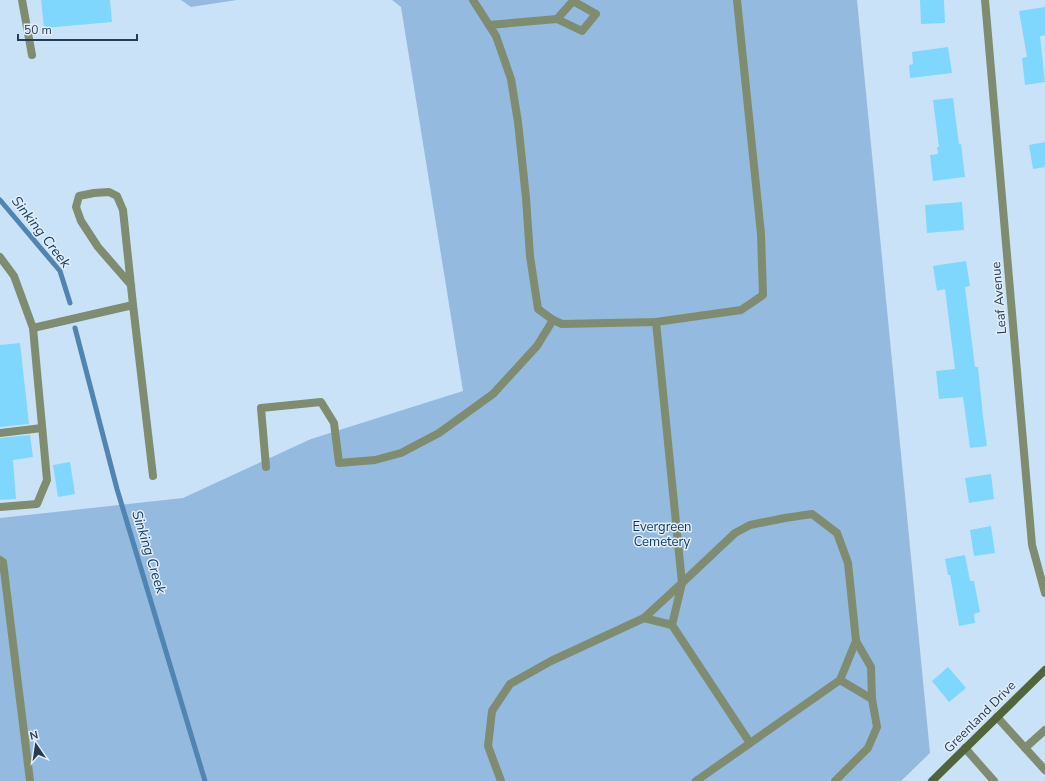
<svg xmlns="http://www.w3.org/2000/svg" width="1045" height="781" font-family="'Nunito Sans',sans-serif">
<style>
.green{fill:#94badf}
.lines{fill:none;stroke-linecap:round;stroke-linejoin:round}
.stream{stroke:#5284b2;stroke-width:5}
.building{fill:#7fd7fd}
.lane{stroke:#7f8c6f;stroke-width:8}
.street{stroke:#7f8c6f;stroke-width:8}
.secondary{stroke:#52653a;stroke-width:8}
.labels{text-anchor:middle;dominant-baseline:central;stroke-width:3;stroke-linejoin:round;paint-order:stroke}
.street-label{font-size:13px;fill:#253d54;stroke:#e2edf9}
.park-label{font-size:13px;fill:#0c3a5f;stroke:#e2edf9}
.water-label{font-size:14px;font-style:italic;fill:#113e63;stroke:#e2edf9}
</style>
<rect width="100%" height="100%" fill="#cae2f8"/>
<g class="green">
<path d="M 181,0 L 237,0 L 191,7 Z"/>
<path d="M 392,0 L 857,0 L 930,753 L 901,781 L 0,781 L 0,518 L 183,498 L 311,439 L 463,391 L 401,7 Z"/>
</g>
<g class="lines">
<g class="stream">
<path d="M 0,200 L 60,271 L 70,303"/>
<path d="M 75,328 L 117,489 L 205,781"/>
</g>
</g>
<g class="building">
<path d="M 41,0 L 110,0 L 112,22 L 44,28 Z"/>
<path d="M 920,0 L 944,0 L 945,23 L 921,24 Z"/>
<path d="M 1045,7 L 1045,35 L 1040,36 L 1045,82 L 1025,85 L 1022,58 L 1027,57 L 1019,11 Z"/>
<path d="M 948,47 L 952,73 L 910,78 L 909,65 L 913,64 L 912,52 Z"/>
<path d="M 953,98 L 959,144 L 961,144 L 965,177 L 933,181 L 930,155 L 938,154 L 937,147 L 939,147 L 933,100 Z"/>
<path d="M 1045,142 L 1045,167 L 1033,169 L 1029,145 Z"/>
<path d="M 962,202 L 964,230 L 927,233 L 925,205 Z"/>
<path d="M 966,261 L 970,286 L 965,287 L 975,367 L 978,367 L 983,416 L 987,446 L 970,448 L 963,397 L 939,399 L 936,371 L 955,369 L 945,289 L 937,291 L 933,266 Z"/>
<path d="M 20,343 L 29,424 L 0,427 L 0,345 Z"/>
<path d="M 30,435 L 33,457 L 13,460 L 16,499 L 0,500 L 0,438 Z"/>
<path d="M 70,462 L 75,494 L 58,497 L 53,465 Z"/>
<path d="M 991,474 L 994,499 L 969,503 L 965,478 Z"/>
<path d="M 991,526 L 995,553 L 974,556 L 970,530 Z"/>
<path d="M 965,555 L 970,581 L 974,581 L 980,612 L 974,614 L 975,623 L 959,626 L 950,575 L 948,575 L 945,559 Z"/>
<path d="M 948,667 L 966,688 L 949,702 L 932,681 Z"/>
</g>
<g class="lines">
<g class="lane">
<path d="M 22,0 L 32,55"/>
<path d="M 0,257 L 14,276 L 33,328 L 47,480 L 37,504 L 0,507"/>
<path d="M 131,285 L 98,247 L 81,221 L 76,207 L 79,196 L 94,193 L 109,192 L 117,196 L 123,210 L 133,305 L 153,476"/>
<path d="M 33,328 L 133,305"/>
<path d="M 0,433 L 42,428"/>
<path d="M 266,467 L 261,408 L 321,402 L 334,423 L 339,463 L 375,460 L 401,453 L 439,433 L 493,394 L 537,346 L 553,320"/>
<path d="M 997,717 L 1045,770"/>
<path d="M 965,748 L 994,781"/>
<path d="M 1025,748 L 1045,730"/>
</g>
<g class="street">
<path d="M 473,0 L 496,36 L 511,79 L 518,122 L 526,198 L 530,256 L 538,309 L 553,320 L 562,324 L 656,322 L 741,310 L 763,295 L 761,234 L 737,0"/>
<path d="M 985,0 L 1032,545 L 1045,593"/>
<path d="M 489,25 L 557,19 L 573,1 L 596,14 L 582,31 L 557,19"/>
<path d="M 656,322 L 682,583 L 672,625"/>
<path d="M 0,560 L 3,562 L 30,781"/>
<path d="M 644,618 L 672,625 L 750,743"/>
<path d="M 840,680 L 872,699"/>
<path d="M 501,781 L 488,746 L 492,711 L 510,684 L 551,661 L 644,618 L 682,583 L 735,533 L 750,525 L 785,518 L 812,514 L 837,533 L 848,563 L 856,641 L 871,667 L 872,699 L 877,727 L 868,748 L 835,781"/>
<path d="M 696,781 L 840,680 L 856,641"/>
</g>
<path class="secondary" d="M 932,781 L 1045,670"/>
</g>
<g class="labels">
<g class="street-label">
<text transform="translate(999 298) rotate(-95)">Leaf Avenue</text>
<text transform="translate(980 717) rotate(-45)">Greenland Drive</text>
</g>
<g class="park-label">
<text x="662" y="527">Evergreen<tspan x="662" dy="15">Cemetery</tspan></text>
</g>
<g class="water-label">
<text transform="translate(41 232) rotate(52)">Sinking Creek</text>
<text transform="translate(149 552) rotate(73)">Sinking Creek</text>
</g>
</g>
<g transform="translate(36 745) rotate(347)" stroke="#e2edf9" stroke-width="3" paint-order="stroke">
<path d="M0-3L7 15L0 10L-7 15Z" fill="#253d54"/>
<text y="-6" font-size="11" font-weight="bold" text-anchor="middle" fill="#253d54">N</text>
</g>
<path d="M18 34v6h119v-6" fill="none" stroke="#253d54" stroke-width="2"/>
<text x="24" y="34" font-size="12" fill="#253d54" stroke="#e2edf9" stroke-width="3" paint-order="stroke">50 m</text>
</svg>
